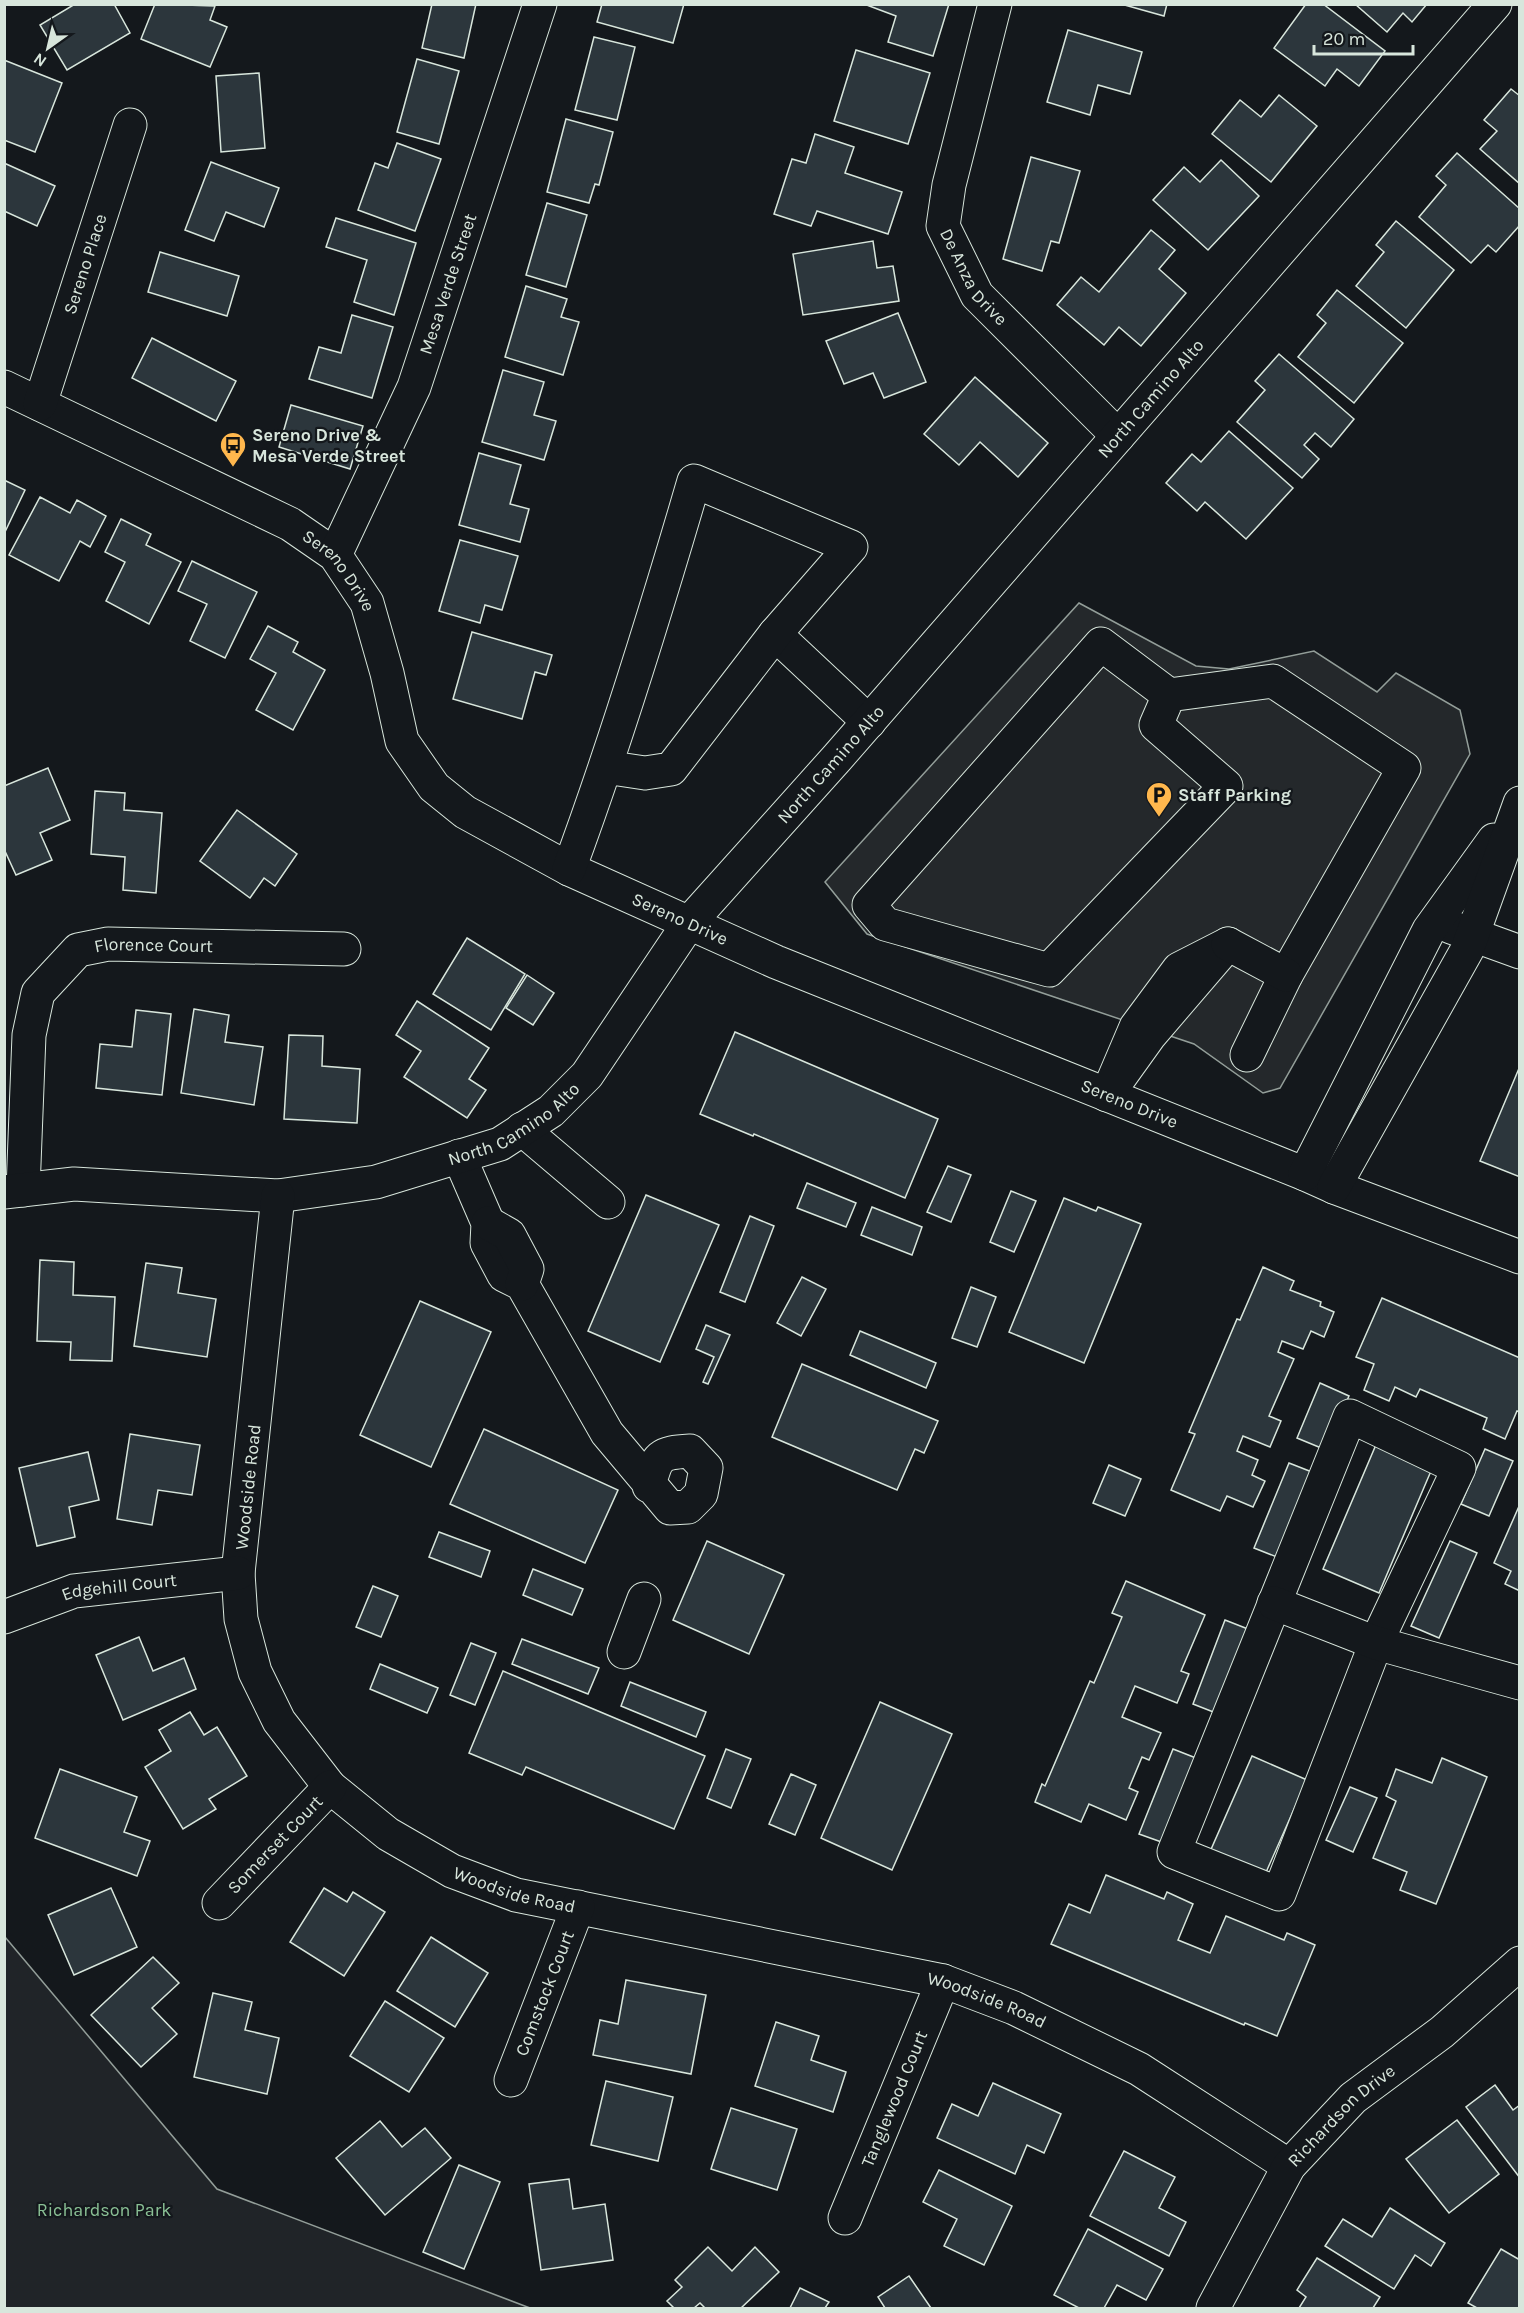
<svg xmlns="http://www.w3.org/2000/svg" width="1524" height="2313" font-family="Karla,sans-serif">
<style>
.park{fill:#202428;stroke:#939e99;stroke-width:1.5}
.parking{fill:#24282b;stroke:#939e99;stroke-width:1.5}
.building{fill:#2c363c;stroke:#d8e6dc;stroke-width:1.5}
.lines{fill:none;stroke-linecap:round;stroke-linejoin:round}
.minor-casing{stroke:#d8e6dc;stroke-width:35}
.minor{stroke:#14181c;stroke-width:33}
.labels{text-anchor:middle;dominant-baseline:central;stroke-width:4.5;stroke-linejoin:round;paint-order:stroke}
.street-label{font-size:18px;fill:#d8e6dc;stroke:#14181c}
.poi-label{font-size:18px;font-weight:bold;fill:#d8e6dc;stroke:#14181c;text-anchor:start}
.park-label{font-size:18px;fill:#8ac095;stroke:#14181c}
</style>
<rect width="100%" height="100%" fill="#14181c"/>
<path class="park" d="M 5,1937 L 217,2189 L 530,2308 L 5,2308 Z"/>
<path class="parking" d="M 1079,603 L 1196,666 L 1229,669 L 1314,651 L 1377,692 L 1396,673 L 1460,710 L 1470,754 L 1280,1088 L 1263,1093 L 1194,1044 L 867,934 L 825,882 Z"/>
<g class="building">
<path d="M 75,4 L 114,4 L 130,33 L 67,70 L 40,25 Z"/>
<path d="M 155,4 L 215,6 L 210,20 L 227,27 L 210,67 L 141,39 Z"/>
<path d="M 432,4 L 476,4 L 464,58 L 422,48 Z"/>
<path d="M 602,4 L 684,4 L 673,43 L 597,22 Z"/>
<path d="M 864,4 L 949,4 L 933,56 L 888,42 L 896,16 Z"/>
<path d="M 1121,4 L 1167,4 L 1164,16 Z"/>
<path d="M 1306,4 L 1323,4 L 1385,51 L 1359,86 L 1337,69 L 1325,86 L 1274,48 Z"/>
<path d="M 1355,4 L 1427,4 L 1412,22 L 1403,13 L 1387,32 Z"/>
<path d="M 1068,30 L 1142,52 L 1130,94 L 1098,85 L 1090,115 L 1047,102 Z"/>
<path d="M 594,37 L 635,47 L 617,120 L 575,110 Z"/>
<path d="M 856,50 L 930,73 L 908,144 L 834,121 Z"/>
<path d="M 417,59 L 459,71 L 439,144 L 397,132 Z"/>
<path d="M 4,60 L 62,83 L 35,152 L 4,140 Z"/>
<path d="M 259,73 L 265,148 L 221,152 L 216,76 Z"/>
<path d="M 1511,89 L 1520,96 L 1520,184 L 1480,149 L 1497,131 L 1484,120 Z"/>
<path d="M 1279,95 L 1317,126 L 1271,182 L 1212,134 L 1240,100 L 1261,117 Z"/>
<path d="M 566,119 L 613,132 L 599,185 L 595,184 L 589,203 L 547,192 Z"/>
<path d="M 815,134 L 854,147 L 845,173 L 902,192 L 888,234 L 817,211 L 811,226 L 774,214 L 792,159 L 806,163 Z"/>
<path d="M 397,143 L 441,159 L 415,231 L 358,210 L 375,163 L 388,168 Z"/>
<path d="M 1457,153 L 1520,209 L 1520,225 L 1496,252 L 1488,245 L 1471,263 L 1419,217 L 1446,185 L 1436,176 Z"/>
<path d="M 1031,157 L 1080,171 L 1059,243 L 1051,241 L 1042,271 L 1003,259 Z"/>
<path d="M 1221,160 L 1259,196 L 1208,250 L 1153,200 L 1184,167 L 1200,182 Z"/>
<path d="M 211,162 L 279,188 L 264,227 L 226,212 L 214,241 L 185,230 Z"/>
<path d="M 4,163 L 55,186 L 37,226 L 4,211 Z"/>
<path d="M 547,203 L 587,215 L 566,287 L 526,275 Z"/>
<path d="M 336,218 L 416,243 L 394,315 L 354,302 L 367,260 L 326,247 Z"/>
<path d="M 1396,221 L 1454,270 L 1406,328 L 1356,286 L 1384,252 L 1376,245 Z"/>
<path d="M 1151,230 L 1175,250 L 1159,269 L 1186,293 L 1141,346 L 1119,327 L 1104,345 L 1057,305 L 1081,277 L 1099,292 Z"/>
<path d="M 873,241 L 877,268 L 893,266 L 899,301 L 803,315 L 793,254 Z"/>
<path d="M 160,252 L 239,276 L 227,316 L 148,292 Z"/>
<path d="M 526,286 L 567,299 L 561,317 L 579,322 L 563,375 L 505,357 Z"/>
<path d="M 1337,290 L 1403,343 L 1354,403 L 1298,357 L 1326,323 L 1317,315 Z"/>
<path d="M 898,313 L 926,382 L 884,398 L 873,373 L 844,384 L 826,341 Z"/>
<path d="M 352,315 L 393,327 L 372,398 L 309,379 L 319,347 L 341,353 Z"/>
<path d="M 152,338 L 236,381 L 216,421 L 132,378 Z"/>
<path d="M 1279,354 L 1354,419 L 1331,447 L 1315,433 L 1304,445 L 1319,459 L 1302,478 L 1237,422 L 1265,390 L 1255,381 Z"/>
<path d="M 503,370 L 544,382 L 534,415 L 556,421 L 544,460 L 482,442 Z"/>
<path d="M 975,377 L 1048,443 L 1018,477 L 980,442 L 959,465 L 924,434 Z"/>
<path d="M 291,405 L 363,426 L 350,469 L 279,447 Z"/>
<path d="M 1229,431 L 1293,488 L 1246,539 L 1205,502 L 1197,511 L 1166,483 L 1192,454 L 1201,462 Z"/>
<path d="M 479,453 L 521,465 L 510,504 L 529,509 L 520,542 L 459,525 Z"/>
<path d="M 4,480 L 25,490 L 4,534 Z"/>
<path d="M 40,497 L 70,513 L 77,500 L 106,516 L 90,547 L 80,541 L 59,581 L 9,555 Z"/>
<path d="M 121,519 L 151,534 L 146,545 L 181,562 L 149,624 L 106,601 L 125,562 L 105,552 Z"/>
<path d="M 460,540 L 518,556 L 502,610 L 485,605 L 480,623 L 439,611 Z"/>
<path d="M 192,561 L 257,592 L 225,658 L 190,641 L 207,604 L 178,591 Z"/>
<path d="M 268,626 L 298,642 L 293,652 L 325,670 L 293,730 L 256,710 L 276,673 L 250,659 Z"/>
<path d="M 472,632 L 552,655 L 546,675 L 535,672 L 522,719 L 453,699 Z"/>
<path d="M 48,768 L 70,820 L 40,833 L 52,860 L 16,875 L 4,849 L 4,786 Z"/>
<path d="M 95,791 L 125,793 L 124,810 L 162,813 L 156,893 L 123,890 L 125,857 L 91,854 Z"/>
<path d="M 237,810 L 297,854 L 275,886 L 264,878 L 250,898 L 200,861 Z"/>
<path d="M 467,938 L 525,974 L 491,1030 L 433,994 Z"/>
<path d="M 527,975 L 554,993 L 533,1025 L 506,1008 Z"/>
<path d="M 417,1001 L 489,1048 L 469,1079 L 486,1090 L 467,1118 L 404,1077 L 421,1051 L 396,1035 Z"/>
<path d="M 194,1009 L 229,1015 L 225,1042 L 263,1047 L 254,1105 L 181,1093 Z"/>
<path d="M 136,1010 L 171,1014 L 162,1095 L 96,1088 L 100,1044 L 132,1047 Z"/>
<path d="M 735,1032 L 938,1119 L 905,1198 L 754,1134 L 753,1136 L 700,1114 Z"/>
<path d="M 289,1035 L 323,1036 L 322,1066 L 360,1069 L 357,1123 L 284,1119 Z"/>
<path d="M 1520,1066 L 1520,1177 L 1480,1161 Z"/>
<path d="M 948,1166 L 971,1175 L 951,1222 L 927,1212 Z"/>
<path d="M 807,1183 L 856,1203 L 846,1227 L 797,1208 Z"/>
<path d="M 1011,1191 L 1036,1201 L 1014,1252 L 990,1242 Z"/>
<path d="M 646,1195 L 719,1225 L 660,1362 L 588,1331 Z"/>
<path d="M 1064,1198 L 1096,1211 L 1098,1207 L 1141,1224 L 1084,1363 L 1009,1332 Z"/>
<path d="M 872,1207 L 922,1227 L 912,1255 L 861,1235 Z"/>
<path d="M 750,1216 L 774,1226 L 745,1302 L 720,1292 Z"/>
<path d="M 40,1260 L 74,1262 L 73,1295 L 115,1297 L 112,1361 L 70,1360 L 71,1342 L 37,1341 Z"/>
<path d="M 146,1263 L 182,1268 L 178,1293 L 216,1299 L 207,1357 L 134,1346 Z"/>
<path d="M 1263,1267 L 1294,1281 L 1290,1290 L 1321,1302 L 1320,1306 L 1334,1312 L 1324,1337 L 1311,1331 L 1303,1349 L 1282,1341 L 1278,1352 L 1294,1359 L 1269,1416 L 1281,1421 L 1270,1447 L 1243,1436 L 1237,1451 L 1258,1460 L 1252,1475 L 1265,1481 L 1253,1507 L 1227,1496 L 1220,1511 L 1171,1490 L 1195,1434 L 1189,1432 L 1237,1319 L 1240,1320 Z"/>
<path d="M 802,1277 L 826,1289 L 801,1336 L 777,1323 Z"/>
<path d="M 971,1287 L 996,1297 L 977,1347 L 952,1338 Z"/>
<path d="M 1382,1298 L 1520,1358 L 1520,1412 L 1517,1411 L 1505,1439 L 1483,1429 L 1487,1418 L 1420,1389 L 1416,1397 L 1395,1387 L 1389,1401 L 1364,1390 L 1374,1364 L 1356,1357 Z"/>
<path d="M 420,1301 L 491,1332 L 431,1467 L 360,1435 Z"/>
<path d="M 706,1325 L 730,1335 L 708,1384 L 703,1382 L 714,1357 L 696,1349 Z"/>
<path d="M 860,1331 L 936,1363 L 926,1388 L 850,1355 Z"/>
<path d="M 802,1364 L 938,1421 L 924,1453 L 915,1449 L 897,1490 L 772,1437 Z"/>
<path d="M 1320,1383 L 1349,1396 L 1326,1450 L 1297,1438 Z"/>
<path d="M 484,1429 L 618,1490 L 585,1563 L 450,1504 Z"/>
<path d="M 130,1434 L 200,1445 L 192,1495 L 158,1490 L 152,1525 L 117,1519 Z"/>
<path d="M 1378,1440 L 1434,1464 L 1379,1593 L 1323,1569 Z"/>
<path d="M 1485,1449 L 1513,1461 L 1489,1516 L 1461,1504 Z"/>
<path d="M 88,1452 L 99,1500 L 69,1507 L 75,1537 L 37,1546 L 19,1468 Z"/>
<path d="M 1289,1463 L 1317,1474 L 1282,1559 L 1254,1548 Z"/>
<path d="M 1109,1465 L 1141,1479 L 1125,1516 L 1093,1503 Z"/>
<path d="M 1520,1504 L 1520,1591 L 1505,1584 L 1511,1571 L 1494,1563 Z"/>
<path d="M 439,1532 L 490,1551 L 481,1577 L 429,1557 Z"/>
<path d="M 707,1541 L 784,1575 L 749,1654 L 673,1620 Z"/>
<path d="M 1450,1541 L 1477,1553 L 1439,1638 L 1411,1626 Z"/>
<path d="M 533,1569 L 583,1589 L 572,1615 L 523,1595 Z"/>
<path d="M 1126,1581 L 1205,1615 L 1181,1671 L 1189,1674 L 1177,1703 L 1135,1686 L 1122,1717 L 1161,1733 L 1149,1760 L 1142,1757 L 1129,1788 L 1138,1792 L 1126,1820 L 1089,1804 L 1081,1822 L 1035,1802 L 1042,1784 L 1045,1786 L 1090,1681 L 1094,1683 L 1122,1617 L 1112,1613 Z"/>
<path d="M 373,1586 L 398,1596 L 381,1637 L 356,1627 Z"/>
<path d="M 1225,1620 L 1253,1631 L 1221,1715 L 1193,1704 Z"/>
<path d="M 139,1637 L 153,1671 L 184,1658 L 196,1689 L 123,1720 L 96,1655 Z"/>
<path d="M 522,1639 L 599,1668 L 588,1694 L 512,1664 Z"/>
<path d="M 471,1643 L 496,1653 L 475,1705 L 450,1695 Z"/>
<path d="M 380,1664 L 438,1688 L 427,1713 L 370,1689 Z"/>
<path d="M 503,1671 L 705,1756 L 674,1829 L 526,1767 L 522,1775 L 469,1753 Z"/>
<path d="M 630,1682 L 706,1712 L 696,1737 L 621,1706 Z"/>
<path d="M 880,1702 L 952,1734 L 892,1870 L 821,1838 Z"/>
<path d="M 190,1712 L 204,1735 L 217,1727 L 247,1776 L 209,1799 L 216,1809 L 183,1829 L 145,1767 L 171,1751 L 159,1730 Z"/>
<path d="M 726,1749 L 751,1759 L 731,1808 L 707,1798 Z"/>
<path d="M 1173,1749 L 1201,1760 L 1167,1844 L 1139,1834 Z"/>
<path d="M 1252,1756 L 1307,1780 L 1263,1879 L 1209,1854 Z"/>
<path d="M 1442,1758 L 1487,1777 L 1436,1904 L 1400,1890 L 1407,1872 L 1373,1858 L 1396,1801 L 1386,1796 L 1396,1769 L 1432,1783 Z"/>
<path d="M 60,1769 L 137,1797 L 124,1832 L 150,1841 L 137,1876 L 35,1838 Z"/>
<path d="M 791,1774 L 816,1785 L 795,1835 L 769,1824 Z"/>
<path d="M 1350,1787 L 1377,1798 L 1353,1852 L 1326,1840 Z"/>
<path d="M 1106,1875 L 1164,1899 L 1167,1892 L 1193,1904 L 1178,1940 L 1210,1953 L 1226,1916 L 1284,1940 L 1287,1933 L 1315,1945 L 1277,2036 L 1245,2023 L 1244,2025 L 1051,1944 L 1069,1904 L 1090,1913 Z"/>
<path d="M 111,1888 L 137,1947 L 74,1975 L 48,1915 Z"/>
<path d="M 324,1888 L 347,1902 L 353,1892 L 385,1912 L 344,1976 L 290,1942 Z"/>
<path d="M 431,1937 L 488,1973 L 455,2027 L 397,1991 Z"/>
<path d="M 153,1957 L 179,1983 L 152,2008 L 177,2034 L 141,2067 L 91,2015 Z"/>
<path d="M 626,1980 L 706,1995 L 691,2074 L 593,2055 L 600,2020 L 618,2024 Z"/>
<path d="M 213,1993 L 252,2002 L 245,2030 L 279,2038 L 267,2094 L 194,2077 Z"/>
<path d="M 385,2001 L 444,2038 L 409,2092 L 350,2056 Z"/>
<path d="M 776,2022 L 819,2036 L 811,2060 L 846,2072 L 833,2112 L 755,2086 Z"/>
<path d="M 606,2081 L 673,2097 L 658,2161 L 591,2145 Z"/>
<path d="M 993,2083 L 1061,2114 L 1044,2153 L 1027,2145 L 1015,2174 L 937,2138 L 952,2104 L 978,2116 Z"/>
<path d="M 1495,2085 L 1513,2110 L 1520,2105 L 1520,2178 L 1466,2107 Z"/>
<path d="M 731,2108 L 797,2129 L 777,2190 L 711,2169 Z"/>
<path d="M 1457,2120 L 1499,2174 L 1449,2213 L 1406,2159 Z"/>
<path d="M 380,2121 L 402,2147 L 425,2128 L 451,2158 L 385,2215 L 336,2158 Z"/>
<path d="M 1124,2151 L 1175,2177 L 1159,2208 L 1186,2222 L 1169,2256 L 1090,2216 Z"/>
<path d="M 459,2165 L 500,2182 L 464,2269 L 423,2252 Z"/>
<path d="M 939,2170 L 1012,2206 L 984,2265 L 944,2246 L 957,2219 L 923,2202 Z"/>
<path d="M 569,2179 L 573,2209 L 605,2204 L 613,2260 L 541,2270 L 529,2184 Z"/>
<path d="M 1390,2208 L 1445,2243 L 1431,2266 L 1415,2255 L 1394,2289 L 1325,2246 L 1343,2219 L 1372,2237 Z"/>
<path d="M 1088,2229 L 1163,2269 L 1146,2300 L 1117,2285 L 1104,2308 L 1079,2308 L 1054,2295 Z"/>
<path d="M 708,2247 L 732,2271 L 755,2247 L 779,2272 L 741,2308 L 705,2308 L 700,2303 L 694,2308 L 674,2308 L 667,2301 L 682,2287 L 675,2280 Z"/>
<path d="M 1501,2249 L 1520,2260 L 1520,2308 L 1477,2308 L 1468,2303 Z"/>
<path d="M 1317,2258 L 1380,2297 L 1373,2308 L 1299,2308 L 1306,2297 L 1297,2290 Z"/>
<path d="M 909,2276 L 931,2308 L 885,2308 L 878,2297 Z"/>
<path d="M 800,2288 L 829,2302 L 825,2308 L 790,2308 Z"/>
</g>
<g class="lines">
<g class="minor-casing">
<g id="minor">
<path id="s1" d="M 995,4 L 949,185 L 943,226 L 977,295 L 1118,436"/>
<path id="s2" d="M 4,387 L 290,524 L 335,555 L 367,603 L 387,673 L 402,741 L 434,787 L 465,812 L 569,869 L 776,962 L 1305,1174 L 1334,1187 L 1520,1257"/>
<path id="s3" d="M 40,404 L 130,125"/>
<path id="s4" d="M 335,555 L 414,387 L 540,4"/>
<path d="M 775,634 L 869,722"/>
<path d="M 1169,695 L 1156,725 L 1226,786 L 1049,970 L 885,924 L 869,905 L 1101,644 L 1169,695 L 1273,681 L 1404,768 L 1286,975 L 1247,1055"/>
<path d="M 569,869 C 616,742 656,611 694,481 L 851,547 L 775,634 L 671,769 L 645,773 L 605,767"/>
<path d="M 1451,927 L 1520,952"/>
<path d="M 1228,944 L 1150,1035 L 1107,1095 L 1136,1027 L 1179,969 Z"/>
<path d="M 1228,944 L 1286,975"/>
<path d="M 522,1129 L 608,1202"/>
<path d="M 459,1156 L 488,1223 L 487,1243 L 504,1275 L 522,1284 L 607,1433 L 670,1508 L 688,1507 L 701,1494 L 706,1468 L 690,1451 C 659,1453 657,1455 649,1486"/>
<path d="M 1305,1174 L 1429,930 L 1494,840"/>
<path d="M 1334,1187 L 1467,950 L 1520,803"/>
<path id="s5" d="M 23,1190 L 29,1035 L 38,993 L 78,950 L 108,944 L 344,949"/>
<path id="s6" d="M 4,1192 L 74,1184 L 278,1196 L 376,1182 L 500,1144 L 551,1111 L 587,1075 L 689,923 L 837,758 L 1495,4"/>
<path id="s7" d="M 278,1196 L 238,1573 L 241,1619 L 255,1672 L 279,1721 L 330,1787 L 388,1834 L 452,1871 L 516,1895 L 943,1981 L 1014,2008 L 1139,2069 L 1289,2166"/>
<path d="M 488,1223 L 509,1235 L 527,1269 L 522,1284"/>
<path d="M 1350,1416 L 1459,1468 L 1376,1643 L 1279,1894 L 1174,1852 Z"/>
<path d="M 1274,1603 L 1376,1643 L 1520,1683"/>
<path id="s8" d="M 4,1617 L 74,1591 L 238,1573"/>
<path d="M 624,1652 L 644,1599"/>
<path id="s9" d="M 219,1903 L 330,1787"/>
<path id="s10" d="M 511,2080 L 578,1907"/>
<path id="s11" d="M 845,2218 L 943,1981"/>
<path id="s12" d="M 1213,2308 L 1289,2166 L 1353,2098 L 1442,2032 L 1520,1963"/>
</g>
</g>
<use href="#minor" class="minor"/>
</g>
<defs>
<g id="bus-pin" transform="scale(1.35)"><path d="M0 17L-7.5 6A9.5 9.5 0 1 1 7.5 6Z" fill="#ffb74d" stroke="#14181c"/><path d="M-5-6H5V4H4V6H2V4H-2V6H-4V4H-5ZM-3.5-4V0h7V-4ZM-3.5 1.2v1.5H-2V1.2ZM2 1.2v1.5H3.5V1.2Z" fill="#111"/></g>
<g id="parking-pin" transform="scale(1.35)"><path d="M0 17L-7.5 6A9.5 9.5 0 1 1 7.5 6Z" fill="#ffb74d" stroke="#14181c"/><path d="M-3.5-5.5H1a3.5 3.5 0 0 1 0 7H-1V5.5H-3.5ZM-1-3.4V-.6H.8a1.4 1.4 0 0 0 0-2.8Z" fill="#111"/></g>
</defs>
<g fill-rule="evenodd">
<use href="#bus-pin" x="233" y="445"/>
<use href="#parking-pin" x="1159" y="795"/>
</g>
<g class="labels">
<g class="street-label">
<text stroke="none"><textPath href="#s3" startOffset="147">Sereno Place</textPath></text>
<text stroke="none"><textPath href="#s1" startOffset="288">De Anza Drive</textPath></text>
<text stroke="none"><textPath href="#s4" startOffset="294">Mesa Verde Street</textPath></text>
<text stroke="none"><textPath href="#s6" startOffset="1497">North Camino Alto</textPath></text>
<text stroke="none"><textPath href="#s2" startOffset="386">Sereno Drive</textPath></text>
<text stroke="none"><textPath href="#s6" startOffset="1011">North Camino Alto</textPath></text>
<text stroke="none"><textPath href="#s2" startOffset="908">Sereno Drive</textPath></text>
<text stroke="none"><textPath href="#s5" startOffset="333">Florence Court</textPath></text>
<text stroke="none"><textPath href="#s2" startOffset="1394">Sereno Drive</textPath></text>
<text stroke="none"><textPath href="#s6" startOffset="525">North Camino Alto</textPath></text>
<text transform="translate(248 1487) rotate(-84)">Woodside Road</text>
<text stroke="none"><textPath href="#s8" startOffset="120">Edgehill Court</textPath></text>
<text stroke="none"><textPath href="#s9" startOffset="81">Somerset Court</textPath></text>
<text stroke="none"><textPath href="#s7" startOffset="832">Woodside Road</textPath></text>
<text stroke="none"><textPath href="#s10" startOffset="93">Comstock Court</textPath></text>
<text stroke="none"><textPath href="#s7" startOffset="1318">Woodside Road</textPath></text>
<text stroke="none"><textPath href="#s11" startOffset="129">Tanglewood Court</textPath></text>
<text stroke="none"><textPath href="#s12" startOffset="234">Richardson Drive</textPath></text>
</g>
<g class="poi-label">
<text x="252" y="435">Sereno Drive &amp;<tspan x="252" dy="21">Mesa Verde Street</tspan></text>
<text x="1178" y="795">Staff Parking</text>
</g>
<g class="park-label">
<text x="104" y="2210">Richardson Park</text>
</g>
</g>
<rect width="1524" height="2313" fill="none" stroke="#d8e6dc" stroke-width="12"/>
<g transform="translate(48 48) rotate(214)" stroke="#14181c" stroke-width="4.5" paint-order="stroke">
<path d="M0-4.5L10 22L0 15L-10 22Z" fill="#d8e6dc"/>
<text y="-9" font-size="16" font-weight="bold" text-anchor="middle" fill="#d8e6dc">N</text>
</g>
<path d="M1314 45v9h99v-9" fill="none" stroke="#d8e6dc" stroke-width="3"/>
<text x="1323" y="45" font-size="18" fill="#d8e6dc" stroke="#14181c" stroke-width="4.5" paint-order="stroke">20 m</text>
</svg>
